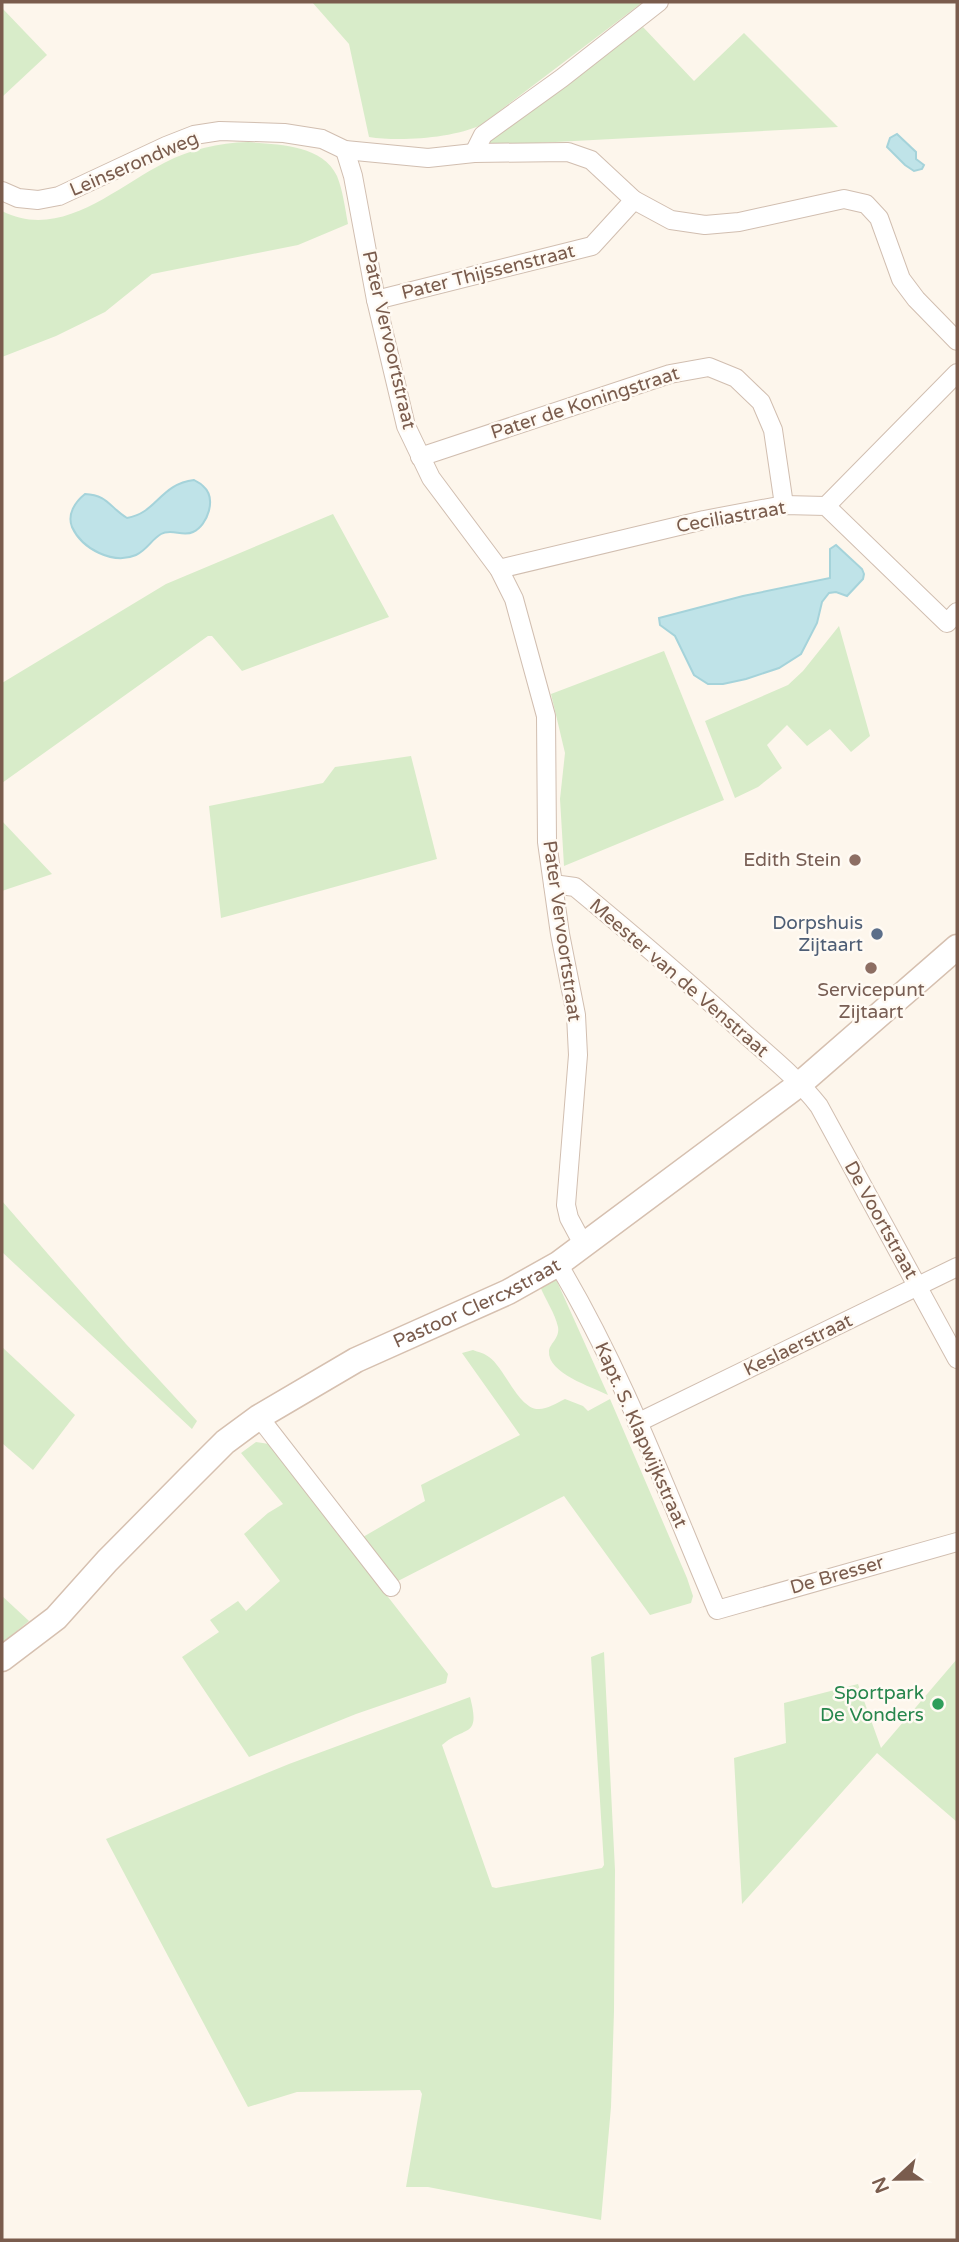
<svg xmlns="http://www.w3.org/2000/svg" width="959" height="2242" font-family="'Varela Round',sans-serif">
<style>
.green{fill:#d8ecc9}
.water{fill:#bfe3e8;stroke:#a5d3da;stroke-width:2}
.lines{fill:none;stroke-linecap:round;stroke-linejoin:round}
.street-casing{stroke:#d1beb0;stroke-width:20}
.secondary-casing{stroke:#d6c0b0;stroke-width:27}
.street{stroke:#fff;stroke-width:18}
.secondary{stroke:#fff;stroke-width:24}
.education-dot{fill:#8d6e63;stroke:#fffaf3;stroke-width:2.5}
.service-dot{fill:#5c6f8a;stroke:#fffaf3;stroke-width:2.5}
.leisure-dot{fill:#2e9e5b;stroke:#fffaf3;stroke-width:2.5}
.labels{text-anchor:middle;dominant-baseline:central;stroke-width:5;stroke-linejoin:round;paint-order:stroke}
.street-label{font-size:19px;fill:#7a5c4d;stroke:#fffaf3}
.education-label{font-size:19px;fill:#785e54;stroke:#fffaf3;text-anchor:end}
.service-label{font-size:19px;fill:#4e5e75;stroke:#fffaf3;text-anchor:end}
.leisure-label{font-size:19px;fill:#27864d;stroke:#fffaf3;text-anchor:end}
</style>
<rect width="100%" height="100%" fill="#fdf6ec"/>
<g class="green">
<path d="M 312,2 L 643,2 L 481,125 C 453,138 400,142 369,137 L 349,44 Z"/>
<path d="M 2,8 L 47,55 L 2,97 Z"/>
<path d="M 643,27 L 694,81 L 744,33 L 838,127 L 482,146 Z"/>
<path d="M 248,142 C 277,145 322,144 337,176 C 343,191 345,208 348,224 L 298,245 L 152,274 L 105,312 L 56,336 L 2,357 L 2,211 C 60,241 115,188 164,163 C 191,149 218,143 248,142 Z"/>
<path d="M 333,514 L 389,617 L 242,671 L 212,636 L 208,636 L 2,783 L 2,683 L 166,584 Z"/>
<path d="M 839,626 L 870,736 L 851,752 L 830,729 L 807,746 L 787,725 L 767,745 L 782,768 L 758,787 L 735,798 L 705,721 L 788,685 L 803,671 Z"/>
<path d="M 664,651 L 724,800 L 564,866 L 560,799 L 565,753 L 551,694 Z"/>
<path d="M 411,756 L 437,859 L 221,918 L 209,806 L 323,783 L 335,767 Z"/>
<path d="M 2,821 L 52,874 L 2,891 Z"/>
<path d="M 2,1201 L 126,1344 L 197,1421 L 192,1429 L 2,1252 Z"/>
<path d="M 555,1277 L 608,1395 C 592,1387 547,1373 549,1351 C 550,1343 560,1338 558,1327 C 555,1313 545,1299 540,1286 Z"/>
<path d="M 2,1347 L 75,1415 L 33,1470 L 2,1443 Z"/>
<path d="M 473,1350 C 478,1352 484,1353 489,1357 C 504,1367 519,1410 539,1409 C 547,1409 557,1403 565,1399 L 583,1406 L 588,1411 L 610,1399 L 687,1578 L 693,1596 L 691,1603 L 650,1615 L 564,1496 L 398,1581 L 363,1537 L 425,1501 L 421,1485 L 520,1435 L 462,1353 Z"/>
<path d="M 256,1442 L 269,1444 L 448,1674 L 446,1683 L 356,1714 L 249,1757 L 182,1657 L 219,1632 L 210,1620 L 238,1601 L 246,1611 L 280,1581 L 244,1534 L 268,1513 L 283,1504 L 241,1453 Z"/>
<path d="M 2,1596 L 29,1621 L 2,1643 Z"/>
<path d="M 604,1652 L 615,1870 L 614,2011 L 611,2107 L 601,2220 L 428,2187 L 406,2187 L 422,2094 L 420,2090 L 297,2092 L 248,2107 L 106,1839 L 289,1764 L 470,1697 C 481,1739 465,1725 442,1745 L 492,1887 L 496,1888 L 602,1868 L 604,1865 L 591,1657 Z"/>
<path d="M 957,1659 L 957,1822 L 877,1753 L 742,1904 L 734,1758 L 786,1743 L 784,1703 L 858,1684 L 881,1748 Z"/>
</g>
<g class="water">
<path d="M 897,134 L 916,152 L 916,159 L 924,165 L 922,169 L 914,171 L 905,165 L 887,147 L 890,138 Z"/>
<path d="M 194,480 C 197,482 201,483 203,486 C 217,498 208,525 193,532 C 183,537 171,528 161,534 C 152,539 147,550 136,555 C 113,565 82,549 72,527 C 67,514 75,502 85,494 C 108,495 109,507 127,518 C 157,513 160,484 194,480 Z"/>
<path d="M 836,545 L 862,569 L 864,574 L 863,579 L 847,596 L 836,592 L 829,593 L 822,602 L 817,623 L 801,654 L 779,668 L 746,679 L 723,684 L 708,684 L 694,675 L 675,636 L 660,625 L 659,618 L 743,596 L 830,578 L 830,549 Z"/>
</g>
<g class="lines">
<g class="street-casing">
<g id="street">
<path d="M 345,150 L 353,176 L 376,300 L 406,426 L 431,478 L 499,569 L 514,599 L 546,716 L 547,842 L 560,934 L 576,1015 L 578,1055 L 566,1205 L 569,1218 L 584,1246"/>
<path d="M 474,153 L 483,135 L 562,78 L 659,2"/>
<path d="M 2,191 L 18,198 L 38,200 L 59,196 L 166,146 L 194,135 L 220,131 L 284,133 L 322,139 L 345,150 L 428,158 L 474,153 L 568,152 L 591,160 L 634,200 L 671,220 L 705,225 L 739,222 L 844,199 L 866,204 L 879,218 L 901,279 L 916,299 L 957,341"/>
<path d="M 376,300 L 592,246 L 634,200"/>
<path d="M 420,457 L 670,374 L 709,367 L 736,378 L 761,402 L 773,430 L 784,505"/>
<path d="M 826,506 L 957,373"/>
<path d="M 499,569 L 704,520 L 784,505 L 826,506 L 947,623 L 957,612"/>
<path d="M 553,884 L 575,887 C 633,935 691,984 746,1035 C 772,1058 798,1079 819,1106 L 957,1359"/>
<path d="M 558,1264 C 623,1372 667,1493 717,1610 L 957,1542"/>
<path d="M 259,1417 L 391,1587"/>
<path d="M 637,1423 L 957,1267"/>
</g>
</g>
<g class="secondary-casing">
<g id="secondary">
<path id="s1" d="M 2,1659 L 56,1618 L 107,1561 L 190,1477 L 225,1442 L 259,1417 L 356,1360 L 508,1292 L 558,1264 L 801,1083 L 957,947"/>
</g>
</g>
<use href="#street" class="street"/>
<use href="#secondary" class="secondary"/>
</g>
<g class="education-dot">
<circle cx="855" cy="860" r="7"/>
<circle cx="871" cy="968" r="7"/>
</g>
<circle class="service-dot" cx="877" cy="934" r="7"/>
<circle class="leisure-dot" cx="938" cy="1704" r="7"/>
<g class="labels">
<g class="street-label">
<text transform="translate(134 164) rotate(-23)">Leinserondweg</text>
<text transform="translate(488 272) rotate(-14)">Pater Thijssenstraat</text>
<text transform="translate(389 340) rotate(77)">Pater Vervoortstraat</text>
<text transform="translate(585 403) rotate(-18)">Pater de Koningstraat</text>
<text transform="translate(731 517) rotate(-10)">Ceciliastraat</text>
<text transform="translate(562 931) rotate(82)">Pater Vervoortstraat</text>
<text transform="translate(679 978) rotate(41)">Meester van de Venstraat</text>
<text transform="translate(881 1220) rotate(61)">De Voortstraat</text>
<text stroke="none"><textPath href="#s1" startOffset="600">Pastoor Clercxstraat</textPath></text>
<text transform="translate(798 1345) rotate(-26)">Keslaerstraat</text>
<text transform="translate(641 1435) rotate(66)">Kapt. S. Klapwijkstraat</text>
<text transform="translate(837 1575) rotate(-16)">De Bresser</text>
</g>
<g class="education-label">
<text x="841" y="860">Edith Stein</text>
<text x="871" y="990" text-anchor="middle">Servicepunt<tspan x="871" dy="22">Zijtaart</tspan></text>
</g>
<g class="service-label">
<text x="863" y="923">Dorpshuis<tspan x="863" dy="22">Zijtaart</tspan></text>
</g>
<g class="leisure-label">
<text x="924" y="1693">Sportpark<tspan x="924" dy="22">De Vonders</tspan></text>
</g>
</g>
<rect width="959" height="2242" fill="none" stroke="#7a5c4d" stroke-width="7"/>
<g transform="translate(896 2179) rotate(248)" stroke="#fffaf3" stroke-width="5" paint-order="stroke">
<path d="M0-5L12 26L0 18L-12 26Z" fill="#7a5c4d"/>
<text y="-10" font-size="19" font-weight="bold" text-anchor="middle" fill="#7a5c4d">N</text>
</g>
</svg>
